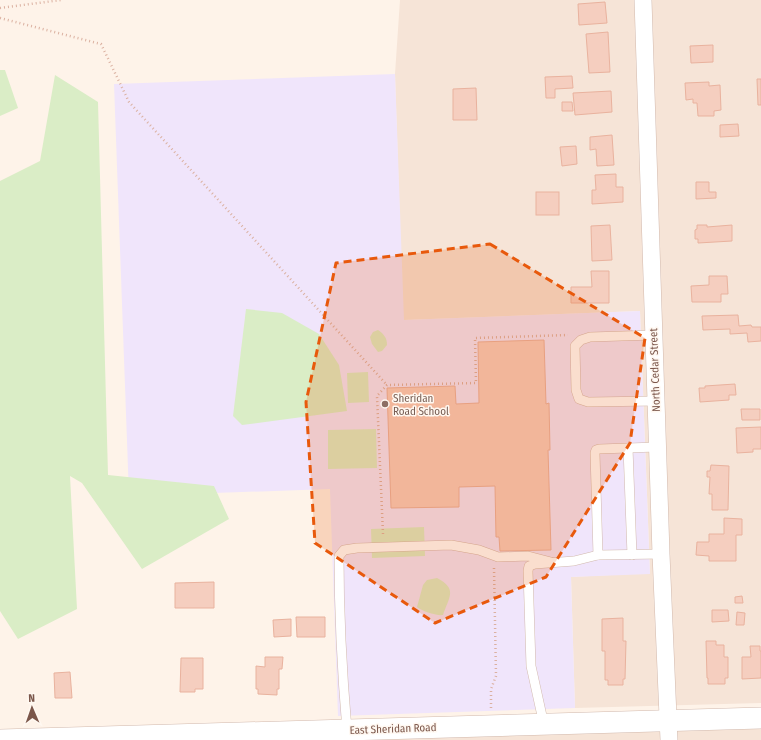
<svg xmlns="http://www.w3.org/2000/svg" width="761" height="740" font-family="'Fira Sans Condensed',sans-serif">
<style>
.residential{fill:#f6e4d7}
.education{fill:#f0e5fb}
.green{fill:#daedc6}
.building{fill:#f5cebf;stroke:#e9b29e}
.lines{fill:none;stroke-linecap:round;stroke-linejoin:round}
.service-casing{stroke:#d2b9ad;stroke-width:10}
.minor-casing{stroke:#d2b9ad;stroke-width:18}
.tertiary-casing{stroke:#d2b9ad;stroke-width:22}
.path{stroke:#dbb1a1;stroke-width:2.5;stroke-dasharray:1 3;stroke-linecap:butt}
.service{stroke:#fff;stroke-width:9}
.minor{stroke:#fff;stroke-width:17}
.tertiary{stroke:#fff;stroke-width:21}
.marked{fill:#e8590c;fill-opacity:0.2;stroke:#e8590c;stroke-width:3;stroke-dasharray:8 5;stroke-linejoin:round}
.education-dot{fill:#8d6e63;stroke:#fff8f1;stroke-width:1.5}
.labels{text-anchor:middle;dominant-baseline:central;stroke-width:3;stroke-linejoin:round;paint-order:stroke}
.street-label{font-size:11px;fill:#7b564a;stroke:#fff8f1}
.education-label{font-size:11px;fill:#785e54;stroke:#fff8f1;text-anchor:start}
</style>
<rect width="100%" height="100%" fill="#fef3e9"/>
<g class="residential">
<path d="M 400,0 L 761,0 L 761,703 L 575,708 L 571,577 L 650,573 L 640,311 L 403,320 L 395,74 Z"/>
<path d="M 761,718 L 761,740 L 23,740 Z"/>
</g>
<path class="education" d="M 395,74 L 404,320 L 640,311 L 650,574 L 571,577 L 575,708 L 338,716 L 330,489 L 129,496 L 114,84 Z"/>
<g class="green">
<path d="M 0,70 L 5,70 L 18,108 L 0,116 Z"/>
<path d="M 55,75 L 98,102 L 108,475 L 214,486 L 229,519 L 142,569 L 82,483 L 70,476 L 77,609 L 18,639 L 0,611 L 0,181 L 40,161 Z"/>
<path d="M 246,309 L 282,313 L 319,334 L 339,365 L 347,411 L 242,425 L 233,416 Z"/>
<path d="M 378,330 C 384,334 387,338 387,345 L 382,351 L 378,352 L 372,344 L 370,337 L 373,332 Z"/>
<path d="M 368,372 L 369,402 L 348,403 L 347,373 Z"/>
<path d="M 376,429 L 377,468 L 328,469 L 328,430 Z"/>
<path d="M 424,527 L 425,556 L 372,558 L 371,529 Z"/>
<path d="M 437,578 C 458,589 449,597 443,615 C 436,616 422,611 417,607 L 423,585 L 427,580 Z"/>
</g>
<g class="building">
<path d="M 605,2 L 607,23 L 579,25 L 578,4 Z"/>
<path d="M 608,32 L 610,72 L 589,73 L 586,34 Z"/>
<path d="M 713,45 L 713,62 L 691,63 L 690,46 Z"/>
<path d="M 572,76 L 573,88 L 555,89 L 555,98 L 546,98 L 545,77 Z"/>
<path d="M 757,79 L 761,79 L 761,105 L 758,105 Z"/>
<path d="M 709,82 L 709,86 L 720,85 L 721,110 L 714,111 L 714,116 L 698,116 L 697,103 L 693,103 L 693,99 L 686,100 L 685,83 Z"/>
<path d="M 476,88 L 477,120 L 453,120 L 453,89 Z"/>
<path d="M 611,91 L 612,112 L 575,115 L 573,93 Z"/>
<path d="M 562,102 L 572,102 L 573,111 L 562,111 Z"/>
<path d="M 738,124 L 739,136 L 720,137 L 720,125 Z"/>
<path d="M 612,135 L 614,165 L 597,166 L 596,149 L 590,150 L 590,137 Z"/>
<path d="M 576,146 L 577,164 L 562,166 L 560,147 Z"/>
<path d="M 616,174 L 616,187 L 623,187 L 623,202 L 592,204 L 592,190 L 596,190 L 595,175 Z"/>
<path d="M 696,182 L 709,182 L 709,192 L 716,192 L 716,198 L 696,199 Z"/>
<rect x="536" y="192" width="23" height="23"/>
<path d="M 610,225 L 612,260 L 592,261 L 591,226 Z"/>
<path d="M 697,225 L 707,225 L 707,227 L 732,225 L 732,241 L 698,243 L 698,239 L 695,239 L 695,230 L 697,229 Z"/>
<path d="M 591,271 L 609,271 L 609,303 L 571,303 L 571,287 L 592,287 Z"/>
<path d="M 709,276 L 727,276 L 728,294 L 721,294 L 721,302 L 692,302 L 691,286 L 709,285 Z"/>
<path d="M 738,315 L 739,326 L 751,325 L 752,327 L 761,327 L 761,341 L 748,342 L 747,333 L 730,334 L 730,329 L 703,330 L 702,316 Z"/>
<path d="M 544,340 L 546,404 L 549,403 L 550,450 L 548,450 L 551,550 L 500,551 L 499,537 L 496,537 L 495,486 L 459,487 L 459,507 L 391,508 L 387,388 L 455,386 L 456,404 L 479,403 L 478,342 Z"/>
<path d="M 735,384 L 736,395 L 729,395 L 729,400 L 700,402 L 699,388 L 705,388 L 705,386 Z"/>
<path d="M 741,409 L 760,409 L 760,420 L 742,420 Z"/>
<path d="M 761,427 L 761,449 L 753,449 L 753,452 L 737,453 L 736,428 Z"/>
<path d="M 711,465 L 729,466 L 728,510 L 712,510 L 712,494 L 709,494 L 710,477 L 707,477 L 707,471 L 710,471 Z"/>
<path d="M 724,518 L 742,519 L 742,535 L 736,535 L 736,561 L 709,561 L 709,556 L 696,555 L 697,542 L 709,542 L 709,534 L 724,534 Z"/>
<path d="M 214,582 L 214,608 L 175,608 L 175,583 Z"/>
<path d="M 742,596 L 743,603 L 735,603 L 735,597 Z"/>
<path d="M 712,610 L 728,610 L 729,621 L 712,622 Z"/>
<path d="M 737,612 L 745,613 L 744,625 L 736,625 Z"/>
<path d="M 296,617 L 325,617 L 325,637 L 297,637 Z"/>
<path d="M 623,618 L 623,641 L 626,641 L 625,679 L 623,679 L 623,685 L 608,685 L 608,680 L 605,680 L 605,651 L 602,651 L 602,619 Z"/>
<path d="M 291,619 L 291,636 L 274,637 L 273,620 Z"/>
<path d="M 706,641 L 716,641 L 716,645 L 724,645 L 724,657 L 728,657 L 728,678 L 725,678 L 725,684 L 708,684 L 708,678 L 707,678 Z"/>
<path d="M 750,646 L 760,646 L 760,651 L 761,651 L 761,678 L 742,679 L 742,657 L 751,657 Z"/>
<path d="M 265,657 L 283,657 L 282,669 L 279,669 L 279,689 L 277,689 L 277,695 L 258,694 L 258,689 L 256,689 L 256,666 L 265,667 Z"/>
<path d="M 181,658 L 203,658 L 203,689 L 195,689 L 195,692 L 180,692 Z"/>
<path d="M 70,672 L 72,698 L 55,698 L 54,673 Z"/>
</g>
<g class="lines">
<g class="service-casing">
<g id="service">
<path d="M 654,335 L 590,337 L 581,340 L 575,346 L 576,390 L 579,399 L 588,402 L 656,401"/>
<path d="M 628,448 L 632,555"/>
<path d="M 598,555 L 595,453 L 596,450 L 599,449 L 657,447"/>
<path d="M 544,725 L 531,666 L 528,571 L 529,566 L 535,564 L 574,561 L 598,555 L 661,554"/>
<path d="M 347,730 C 342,672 339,615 339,556 L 344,550 L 357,548 L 451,545 L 479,550 L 498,557 L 528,556 L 551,562"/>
</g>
</g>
<g class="minor-casing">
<path id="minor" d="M 643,0 L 661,554 L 669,740"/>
</g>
<g class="tertiary-casing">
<path id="tertiary" d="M 0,740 L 761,718"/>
</g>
<g class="path">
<path d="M 0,8 L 61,0"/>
<path d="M 0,18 L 101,44 L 129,102 L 387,385"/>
<path d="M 383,534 L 377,396 L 387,385 L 476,383 L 475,338 L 568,335"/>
<path d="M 491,708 L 491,689 L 496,676 L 494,568"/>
</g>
<use href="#service" class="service"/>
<use href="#minor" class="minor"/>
<use href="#tertiary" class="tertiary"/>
</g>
<path class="marked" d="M 490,244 L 645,338 L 630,443 L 546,577 L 435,623 L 315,543 L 306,402 L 336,263 Z"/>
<circle class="education-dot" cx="385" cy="404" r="4"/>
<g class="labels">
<g class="street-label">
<text transform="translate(655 370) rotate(-92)">North Cedar Street</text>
<text transform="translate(393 729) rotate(-2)">East Sheridan Road</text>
</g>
<g class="education-label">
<text x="393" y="398">Sheridan<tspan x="393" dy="13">Road School</tspan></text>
</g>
</g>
<g transform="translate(32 708) rotate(358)" stroke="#fff8f1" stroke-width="3" paint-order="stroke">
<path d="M0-3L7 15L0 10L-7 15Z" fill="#7b564a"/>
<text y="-6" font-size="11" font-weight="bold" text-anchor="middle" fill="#7b564a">N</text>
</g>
</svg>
